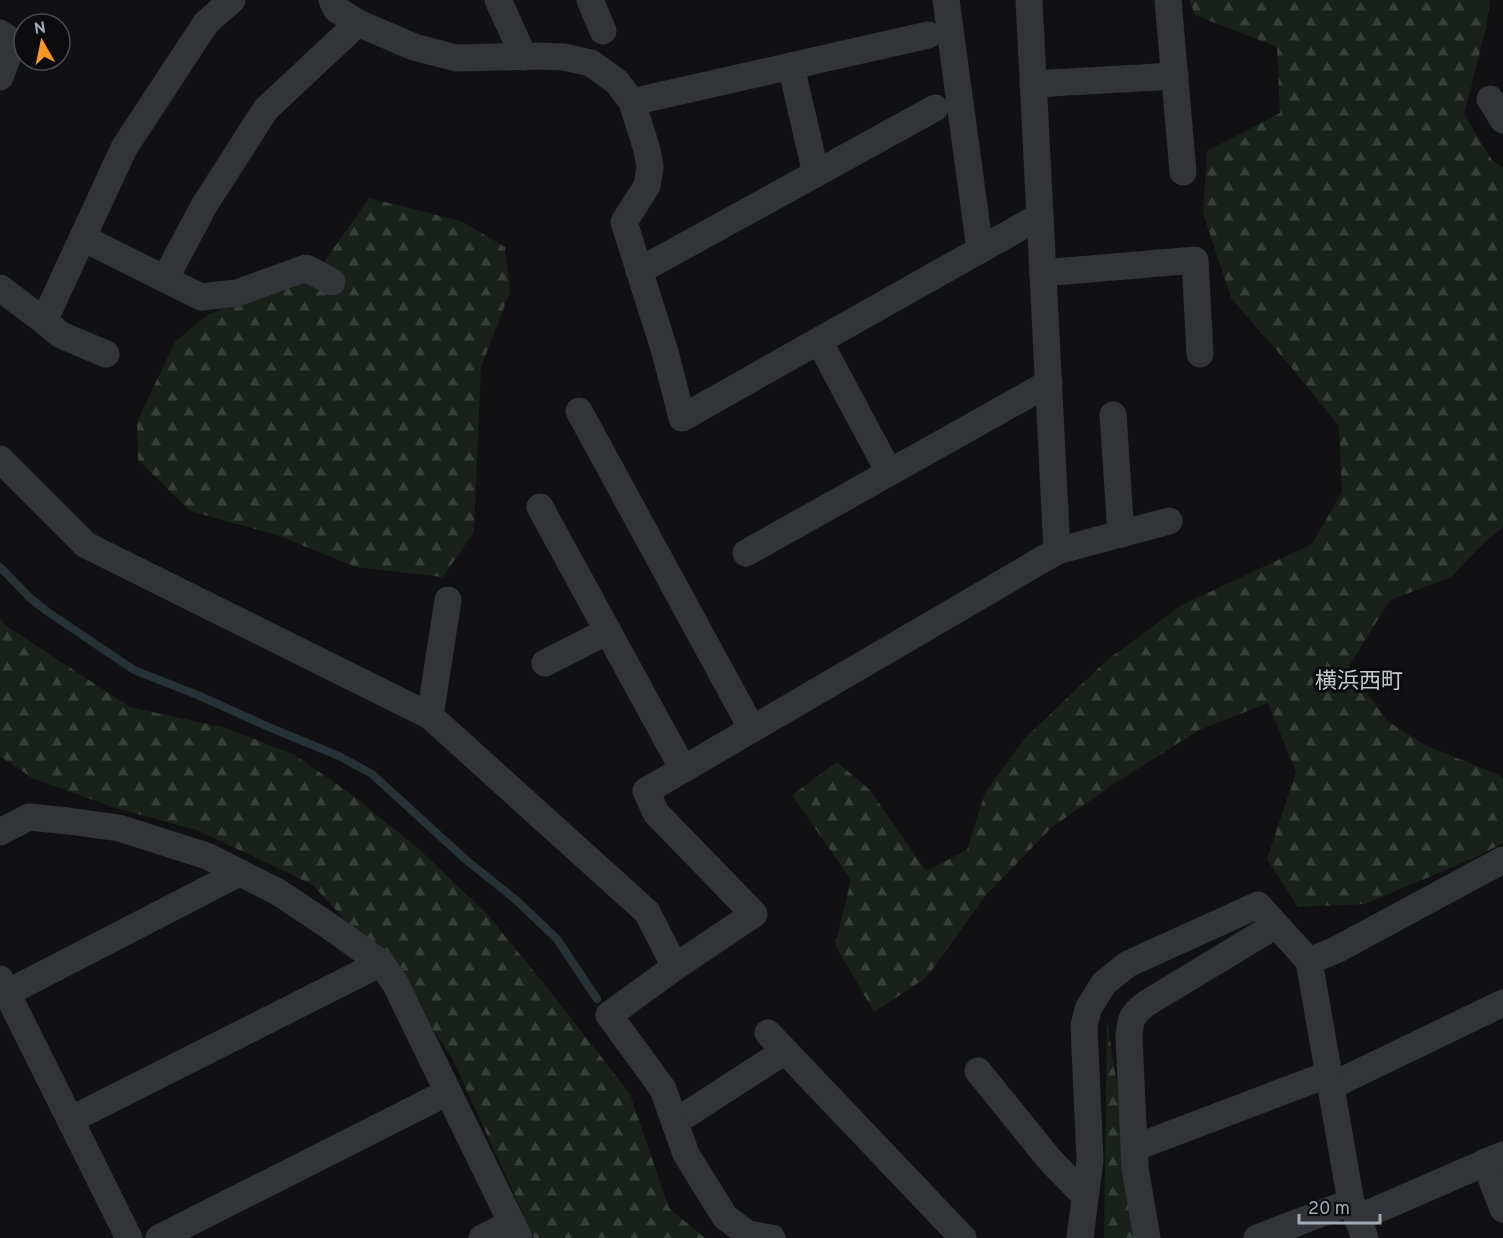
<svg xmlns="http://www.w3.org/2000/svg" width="1503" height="1238" font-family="Overpass,'Noto Sans JP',sans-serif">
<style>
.forest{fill:url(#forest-firs)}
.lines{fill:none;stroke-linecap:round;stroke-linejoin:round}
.stream{stroke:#273237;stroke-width:8}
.minor{stroke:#323438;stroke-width:27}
.labels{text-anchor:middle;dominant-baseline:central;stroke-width:6;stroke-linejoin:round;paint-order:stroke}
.quarter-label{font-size:22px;fill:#c3c8d0;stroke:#0c0c0e}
</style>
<defs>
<pattern id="forest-firs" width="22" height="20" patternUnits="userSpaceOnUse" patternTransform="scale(1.5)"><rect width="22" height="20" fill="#19211a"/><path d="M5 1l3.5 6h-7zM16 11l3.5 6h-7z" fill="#373f39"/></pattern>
</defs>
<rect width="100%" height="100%" fill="#111113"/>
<g class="forest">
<path d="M 1189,0 L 1490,0 L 1486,28 L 1464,114 L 1492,160 L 1503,167 L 1503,527 L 1484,543 L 1451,577 L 1390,600 L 1349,666 L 1386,720 L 1425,745 L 1499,775 L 1503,779 L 1503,843 L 1476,857 L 1365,904 L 1298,907 L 1267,859 L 1296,772 L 1268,703 L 1199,730 L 1114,784 L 1052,827 L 987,894 L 926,978 L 874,1012 L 835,945 L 851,880 L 792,795 L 837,762 L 870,790 L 926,871 L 967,850 L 985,793 L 1024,739 L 1107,660 L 1182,605 L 1312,544 L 1342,492 L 1339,426 L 1286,361 L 1231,298 L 1203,213 L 1207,151 L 1280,113 L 1277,47 L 1195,15 Z"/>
<path d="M 369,198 L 461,221 L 505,247 L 510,292 L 481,367 L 474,532 L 443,577 L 356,567 L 277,535 L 190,511 L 138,460 L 137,422 L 175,342 L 206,316 L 322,265 Z"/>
<path d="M 0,619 L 5,625 L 130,707 L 226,728 L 295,755 L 351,794 L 419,849 L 487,914 L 549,990 L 630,1094 L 669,1208 L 705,1238 L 534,1238 L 453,1060 L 402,982 L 313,885 L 197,830 L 118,809 L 32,778 L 0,756 Z"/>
<path d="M 1107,1020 L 1140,1231 L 1140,1238 L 1104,1238 Z"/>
</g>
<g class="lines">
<path class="stream" d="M 0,567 L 30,598 L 48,612 L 134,670 L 200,696 L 271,728 L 339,756 L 372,774 L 465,859 L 516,900 L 557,939 L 597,999"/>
<g class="minor">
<path d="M 332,0 L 336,9 L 358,23 L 414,47 L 456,58 L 541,56 L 564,57 L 591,63 L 617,82 L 632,102 L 647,150 L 650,167 L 647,186 L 624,222 L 665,352 L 682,418 L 1040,216"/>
<path d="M 498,0 L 524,57"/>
<path d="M 590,0 L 603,31"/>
<path d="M 946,0 L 980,250"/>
<path d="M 1029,0 L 1057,551"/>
<path d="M 1168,0 L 1183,172"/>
<path d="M 0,33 L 13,42 L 0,77"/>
<path d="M 791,66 L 816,174"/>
<path d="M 1033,84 L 1175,76"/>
<path d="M 1490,99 L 1503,120"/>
<path d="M 632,102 L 928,35"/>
<path d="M 83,238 L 201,297 L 237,293 L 306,268 L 332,282"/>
<path d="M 639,271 L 935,108"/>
<path d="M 1043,273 L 1195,260 L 1200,354"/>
<path d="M 165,279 L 205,204 L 266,109 L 358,23"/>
<path d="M 0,288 L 44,321 L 124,148 L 206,23 L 232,0"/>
<path d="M 44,321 L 61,335 L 106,354"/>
<path d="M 819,341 L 889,472"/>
<path d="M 579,411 L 752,729"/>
<path d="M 1113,415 L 1121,534"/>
<path d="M 0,459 L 86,545 L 430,716 L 647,912 L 675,967"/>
<path d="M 540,507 L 683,769"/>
<path d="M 746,553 L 1049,383"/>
<path d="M 545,663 L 608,631"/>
<path d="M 430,716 L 448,600"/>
<path d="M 0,832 L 29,817 L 68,821 L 119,828 L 207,856 L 278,892 L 329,926 L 381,963 L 395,983 L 519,1238"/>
<path d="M 1309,961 L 1336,950 L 1503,860"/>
<path d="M 0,979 L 129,1238"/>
<path d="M 7,993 L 239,873"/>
<path d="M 768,1033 L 963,1238"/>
<path d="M 978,1071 L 1050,1160 L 1085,1196"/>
<path d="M 1331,1086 L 1503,1003"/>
<path d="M 70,1120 L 381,963"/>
<path d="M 675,1122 L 785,1051"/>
<path d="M 1134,1148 L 1329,1074"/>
<path d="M 1485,1162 L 1503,1209"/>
<path d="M 1358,1218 L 1503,1155"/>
<path d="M 159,1238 L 448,1092"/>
<path d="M 482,1238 L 512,1223"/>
<path d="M 772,1238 L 748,1234 L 725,1217 L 686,1154 L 663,1089 L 609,1015 L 675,967 L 754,914 L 656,813 L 646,791 L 1057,551 L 1169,521"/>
<path d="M 1080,1238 L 1090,1160 L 1084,1026 L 1088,1009 L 1104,983 L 1128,964 L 1258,905 L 1309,961 L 1351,1202 L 1365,1238"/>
<path d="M 1147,1238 L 1135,1168 L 1129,1038 C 1130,1019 1131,1015 1147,1003 L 1276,925"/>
<path d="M 1257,1238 L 1351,1202"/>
</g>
</g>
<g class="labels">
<g class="quarter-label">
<text x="1359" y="682">横浜西町</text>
</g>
</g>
<g transform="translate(42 42) rotate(351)"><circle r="28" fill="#0c0c0e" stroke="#484b50" stroke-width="1.5"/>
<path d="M0-4.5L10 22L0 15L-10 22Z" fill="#f79725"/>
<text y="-9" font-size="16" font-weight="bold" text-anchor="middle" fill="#a2aab4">N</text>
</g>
<path d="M1299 1214v9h81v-9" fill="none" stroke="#a2aab4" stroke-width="3"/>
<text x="1308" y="1214" font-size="18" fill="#a2aab4" stroke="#0c0c0e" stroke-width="4.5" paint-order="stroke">20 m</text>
</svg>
